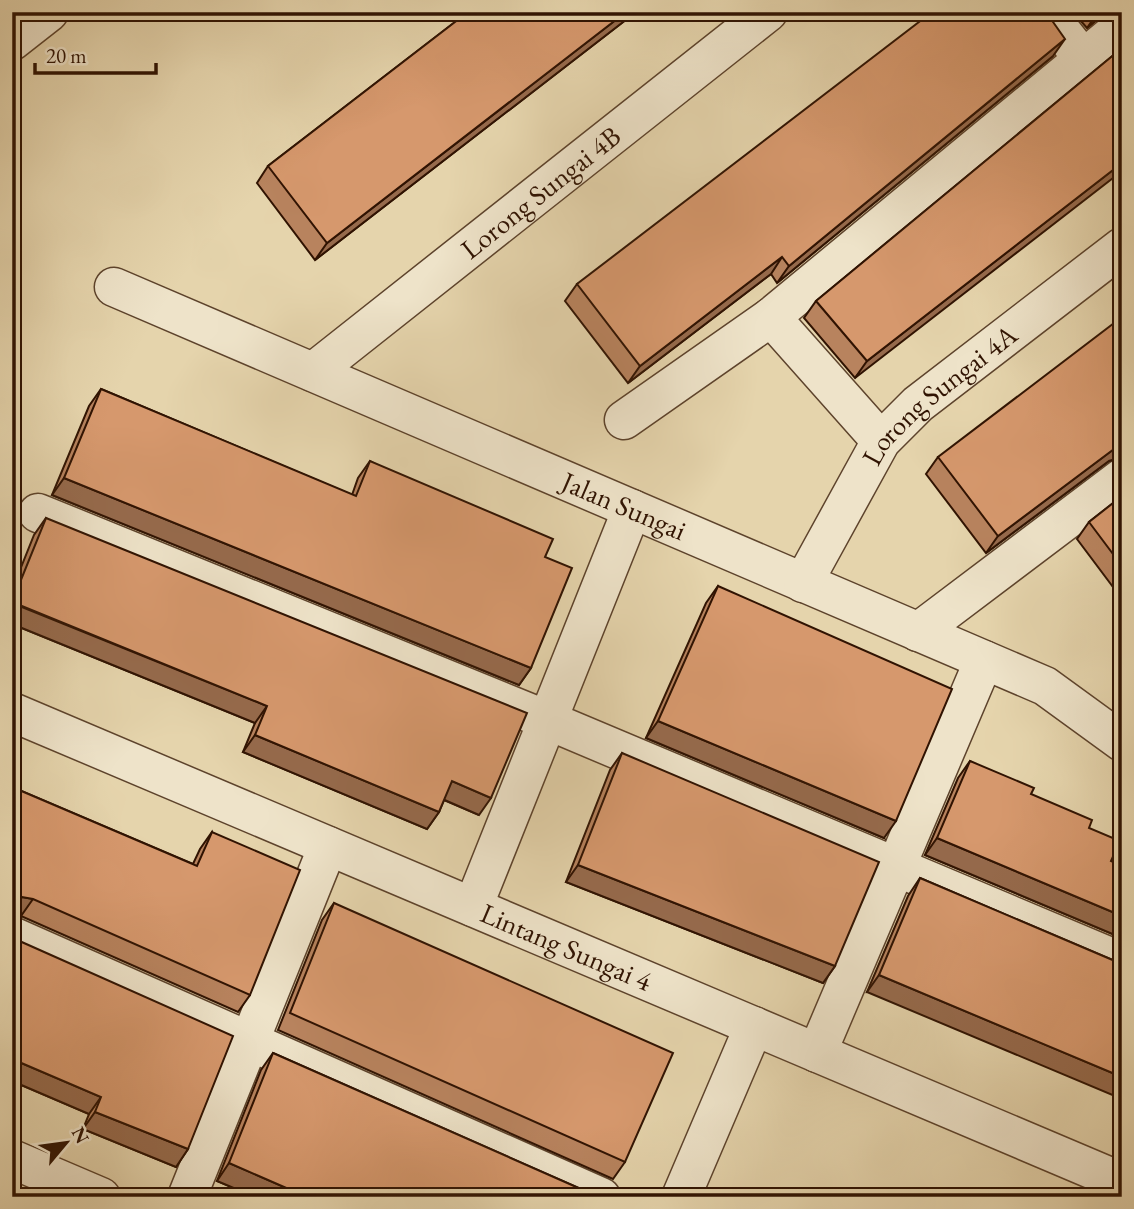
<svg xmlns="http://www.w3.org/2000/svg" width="1134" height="1209" font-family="'EB Garamond',serif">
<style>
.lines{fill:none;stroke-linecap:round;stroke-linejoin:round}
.minor-casing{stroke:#5d432c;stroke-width:41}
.minor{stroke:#eee3c9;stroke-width:38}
.wall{fill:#b8835e;stroke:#301302;stroke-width:2}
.shaded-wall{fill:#966a4c;stroke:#301302;stroke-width:2}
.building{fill:#d6986d;stroke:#301302;stroke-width:2}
.labels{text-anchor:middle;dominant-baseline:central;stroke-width:7;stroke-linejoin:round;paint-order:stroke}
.street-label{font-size:28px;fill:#301302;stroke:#eee3c9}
</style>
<rect width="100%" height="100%" fill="#e5d4ac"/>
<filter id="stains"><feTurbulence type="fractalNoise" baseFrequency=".00286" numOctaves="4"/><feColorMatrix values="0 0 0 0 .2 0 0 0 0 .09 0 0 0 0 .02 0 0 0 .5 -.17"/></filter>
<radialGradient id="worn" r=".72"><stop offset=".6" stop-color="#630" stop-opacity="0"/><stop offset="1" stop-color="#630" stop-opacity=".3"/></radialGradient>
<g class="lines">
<g class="minor-casing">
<g id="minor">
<path d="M 1046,12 L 1082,57"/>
<path d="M 12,41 L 49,12"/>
<path id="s1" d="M 114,287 L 1045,686 L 1122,742"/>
<path d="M 771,317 L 881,441"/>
<path id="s2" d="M 313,372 L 768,12"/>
<path d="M 624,420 L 771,317 L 1122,27"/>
<path d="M 38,513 L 547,720 L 1122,962"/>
<path id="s3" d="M 803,583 L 881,441 L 918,404 L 1122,247"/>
<path d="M 918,632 L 1122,478"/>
<path id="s4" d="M 12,712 L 1122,1182"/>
<path d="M 473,907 L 632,509"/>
<path d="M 12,936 L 601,1197"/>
<path d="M 817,1053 L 984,660"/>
<path d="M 12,1159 L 101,1197"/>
<path d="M 187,1197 L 328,846"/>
<path d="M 681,1197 L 754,1026"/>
</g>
</g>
<use href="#minor" class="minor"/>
</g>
<g class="wall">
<path d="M 468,12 L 636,12 L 315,260 L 257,183 L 268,166 Z"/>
<path d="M 1073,12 L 1106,12 L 1087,28 Z"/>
<path d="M 1122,48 L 855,378 L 804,318 L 816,301 Z"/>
<path d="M 1053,56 L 777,283 L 771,274 L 628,383 L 565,301 L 577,284 Z"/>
<path d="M 101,389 L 352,495 L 358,478 L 370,461 L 545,557 L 531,668 L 519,685 L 52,495 L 89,406 Z"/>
<path d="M 1120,456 L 1109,461 L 986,553 L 926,474 L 938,457 Z"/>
<path d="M 1122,496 L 1122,599 L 1077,539 L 1089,522 Z"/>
<path d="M 46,518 L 479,815 L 444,800 L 439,812 L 427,829 L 243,752 L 255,723 L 12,624 L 12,590 L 34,535 Z"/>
<path d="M 718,586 L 884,838 L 646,738 L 706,603 Z"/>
<path d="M 622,753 L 835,966 L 823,983 L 566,882 L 610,770 Z"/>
<path d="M 970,761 L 1089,828 L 1111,861 L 1122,866 L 1122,938 L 925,855 L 958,778 Z"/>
<path d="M 12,787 L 193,864 L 200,849 L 212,832 L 250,995 L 238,1012 L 21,916 L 12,915 Z"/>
<path d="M 920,878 L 1122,964 L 867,992 L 908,896 Z"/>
<path d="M 334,903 L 625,1162 L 613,1179 L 278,1030 L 322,920 Z"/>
<path d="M 12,937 L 188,1149 L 176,1167 L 83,1129 L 89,1114 L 12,1081 Z"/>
<path d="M 273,1053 L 599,1197 L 255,1197 L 217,1181 L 261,1070 Z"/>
</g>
<g class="shaded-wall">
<path d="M 626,12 L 636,12 L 315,260 L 327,243 Z"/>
<path d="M 1098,12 L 1106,12 L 1087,28 Z"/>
<path d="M 1065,39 L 1053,56 L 777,283 L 789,266 Z"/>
<path d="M 1122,163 L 1122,171 L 855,378 L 867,361 Z"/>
<path d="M 782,257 L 771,274 L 628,383 L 640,366 Z"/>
<path d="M 1122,443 L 1122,457 L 1109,461 L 986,553 L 998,536 Z"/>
<path d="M 64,478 L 531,668 L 519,685 L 52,495 Z"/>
<path d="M 12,603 L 267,706 L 255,723 L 12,624 Z"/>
<path d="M 658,721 L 896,821 L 884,838 L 646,738 Z"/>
<path d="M 255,735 L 439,812 L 427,829 L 243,752 Z"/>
<path d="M 452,781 L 491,798 L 479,815 L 440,798 Z"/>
<path d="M 937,838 L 1122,916 L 1122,938 L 925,855 Z"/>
<path d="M 578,865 L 835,966 L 823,983 L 566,882 Z"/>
<path d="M 22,897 L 33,899 L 21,916 L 12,915 L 12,901 Z"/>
<path d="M 879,975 L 1122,1077 L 1122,1099 L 867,992 Z"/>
<path d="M 12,1059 L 101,1097 L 89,1114 L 12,1081 Z"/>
<path d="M 95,1112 L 188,1149 L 176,1167 L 83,1129 Z"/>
<path d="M 229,1163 L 307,1197 L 255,1197 L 217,1181 Z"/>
</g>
<g class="building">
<path d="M 468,12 L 626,12 L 327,243 L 268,166 Z"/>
<path d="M 932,12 L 1046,12 L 1065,39 L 789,266 L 782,257 L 640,366 L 577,284 Z"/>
<path d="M 1122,48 L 1122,163 L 867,361 L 816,301 Z"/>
<path d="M 1122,317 L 1122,443 L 998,536 L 938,457 Z"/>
<path d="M 101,389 L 356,496 L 370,461 L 553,539 L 545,557 L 572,568 L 531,668 L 64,478 Z"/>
<path d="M 1122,496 L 1122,566 L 1089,522 Z"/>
<path d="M 46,518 L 527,713 L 491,798 L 452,781 L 439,812 L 255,735 L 267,706 L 12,602 Z"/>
<path d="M 718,586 L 952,689 L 896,821 L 658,721 Z"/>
<path d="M 622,753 L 879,862 L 835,966 L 578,865 Z"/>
<path d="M 970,761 L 1034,788 L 1031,794 L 1092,820 L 1089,828 L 1120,841 L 1111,861 L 1122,866 L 1122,916 L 937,838 Z"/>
<path d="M 12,787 L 197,866 L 212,832 L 300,870 L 250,995 L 33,899 L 22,897 L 12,901 Z"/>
<path d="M 920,878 L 1122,964 L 1122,1077 L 879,975 Z"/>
<path d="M 334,903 L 673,1053 L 625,1162 L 290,1013 Z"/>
<path d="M 12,937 L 15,939 L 233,1036 L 188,1149 L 95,1112 L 101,1097 L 12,1059 Z"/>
<path d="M 273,1053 L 599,1197 L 307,1197 L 229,1163 Z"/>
</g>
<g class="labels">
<g class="street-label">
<text stroke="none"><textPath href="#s2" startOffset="290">Lorong Sungai 4B</textPath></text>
<text stroke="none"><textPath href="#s3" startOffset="236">Lorong Sungai 4A</textPath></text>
<text stroke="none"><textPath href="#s1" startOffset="555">Jalan Sungai</textPath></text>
<text stroke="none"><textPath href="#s4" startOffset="602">Lintang Sungai 4</textPath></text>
</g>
</g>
<rect width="1134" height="1209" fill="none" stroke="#e5d4ac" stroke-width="42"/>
<rect x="14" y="14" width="1106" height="1181" fill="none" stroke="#301302" stroke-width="3.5"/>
<rect x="21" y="21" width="1092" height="1167" fill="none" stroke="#301302" stroke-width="2"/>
<g transform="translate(66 1143) rotate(61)" stroke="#eee3c9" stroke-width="5" paint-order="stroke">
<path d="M0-5L12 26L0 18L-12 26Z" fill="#301302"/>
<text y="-10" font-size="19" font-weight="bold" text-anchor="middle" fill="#301302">N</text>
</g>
<path d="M35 63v10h121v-10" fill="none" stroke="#301302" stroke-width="3.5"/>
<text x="46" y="63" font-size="21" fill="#301302" stroke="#eee3c9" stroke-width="5" paint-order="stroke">20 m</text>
<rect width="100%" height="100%" filter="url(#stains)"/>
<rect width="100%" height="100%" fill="url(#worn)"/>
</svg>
